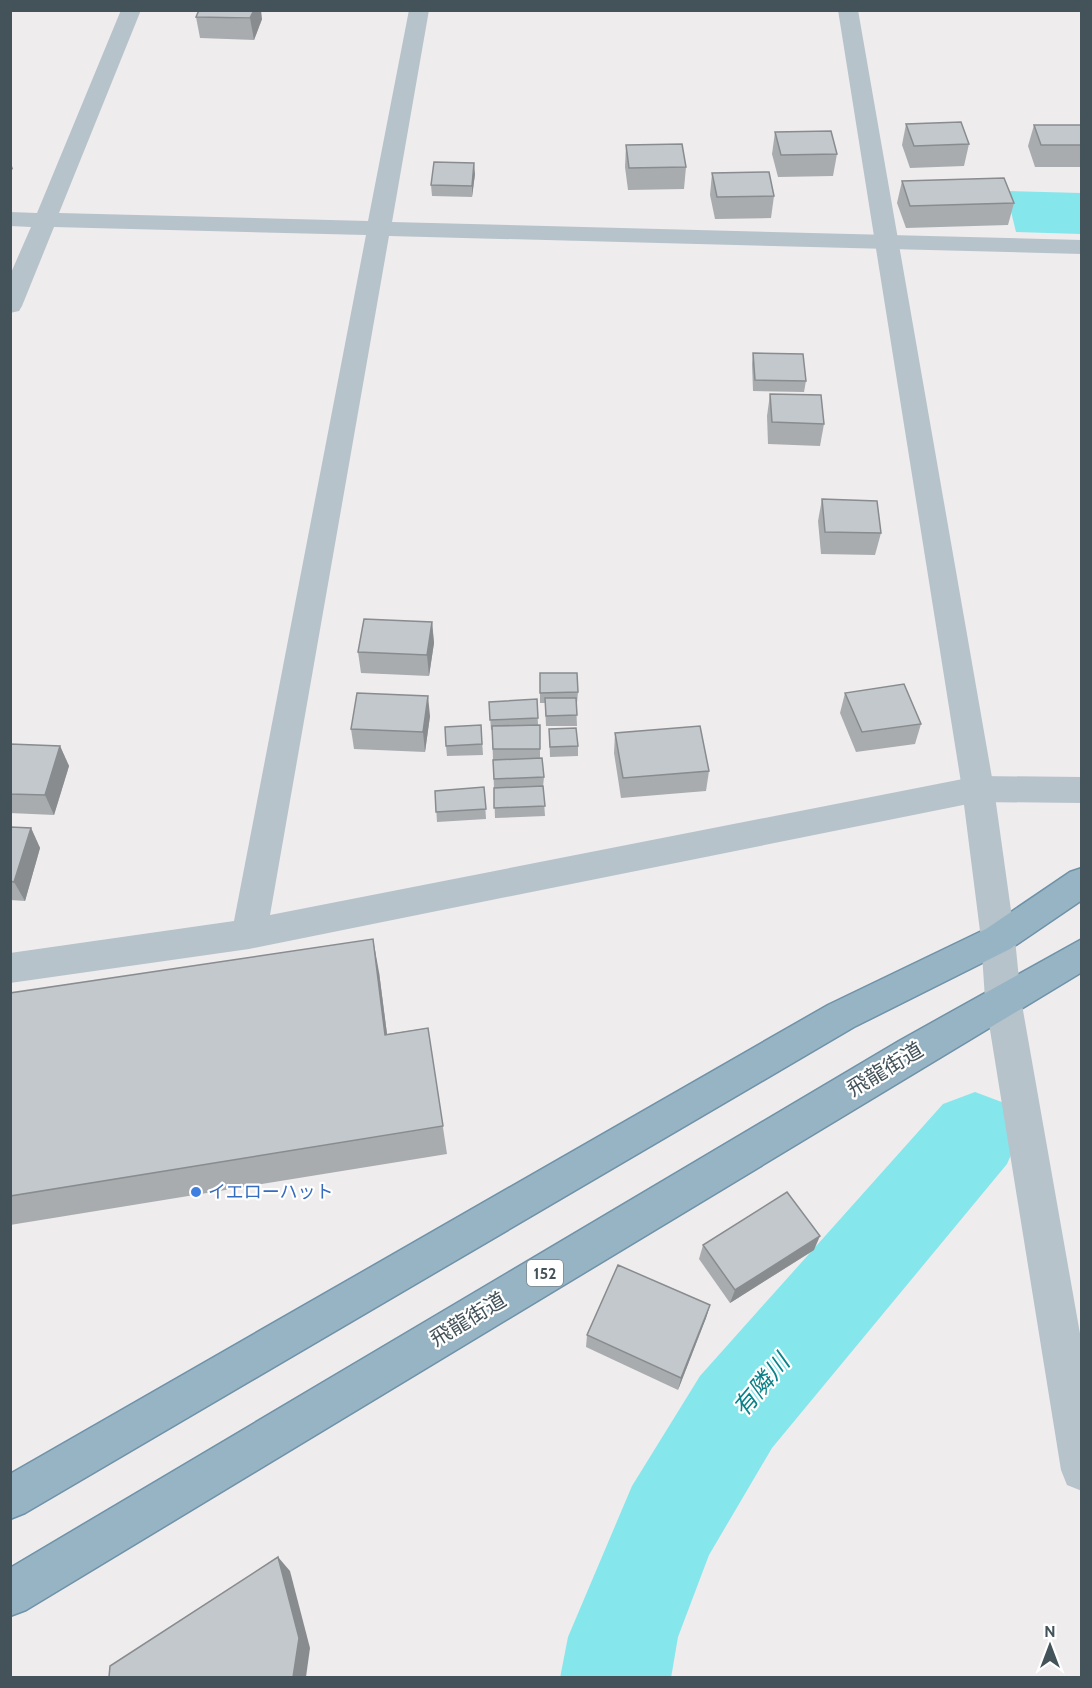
<svg xmlns="http://www.w3.org/2000/svg" width="1092" height="1688" font-family="Cabin,'Noto Sans JP',sans-serif">
<style>
.water{fill:#85e6ec}
.lines{fill:none;stroke-linecap:round;stroke-linejoin:round}
.river{fill:#85e6ec;fill-rule:evenodd}
.trunk-casing{stroke:#6e92a8;stroke-width:3}
.minor{fill:#b7c3ca;fill-rule:evenodd}
.tertiary{fill:#b7c3ca;fill-rule:evenodd}
.trunk{fill:#97b4c4;fill-rule:evenodd}
.wall{fill:#a8acaf}
.shaded-wall{fill:#888c8f}
.building{fill:#c3c8cc;stroke:#888c8f;stroke-width:1.5}
.shop-dot{fill:#3f7fe0;stroke:#fff;stroke-width:2}
.labels{text-anchor:middle;dominant-baseline:central;stroke-width:4.5;stroke-linejoin:round;paint-order:stroke}
.shield{fill:#fff;stroke:#7c878c;stroke-width:1.5}
.shield-label{font-size:16px;font-weight:bold;fill:#44535a}
.shop-label{font-size:18px;fill:#366cbe;stroke:#fff;text-anchor:start}
.near-street-label{font-size:21px;fill:#44535a;stroke:#fff}
.near-water-label{font-size:24px;font-style:italic;fill:#0b8289;stroke:#fff}
</style>
<rect width="100%" height="100%" fill="#efeced"/>
<path class="water" d="M 1006,191 L 1081,193 L 1081,234 L 1016,232 Z"/>
<g class="lines">
<path class="river" d="M 975,1092 L 1007,1104 L 1020,1134 L 1007,1164 L 772,1448 L 709,1555 L 678,1637 L 671,1678 L 560,1678 L 568,1637 L 632,1486 L 700,1376 L 943,1104 Z"/>
<g class="trunk-casing">
<g id="trunk">
<path d="M 1082,868 L 1082,900 L 1010,949 L 854,1027 L 25,1513 L 10,1519 L 10,1474 L 828,1005 L 986,929 L 1070,872 Z"/>
<path d="M 1082,939 L 1082,972 L 26,1610 L 10,1616 L 10,1568 L 899,1041 Z"/>
</g>
</g>
<g class="minor">
<path d="M 121,10 L 141,10 L 59,213 L 368,221 L 409,10 L 429,10 L 392,222 L 1082,240 L 1082,254 L 389,236 L 270,915 L 978,776 L 1082,777 L 1082,803 L 978,802 L 249,949 L 10,983 L 10,953 L 234,921 L 366,235 L 54,227 L 22,306 L 19,311 L 10,313 L 10,275 L 31,227 L 10,226 L 10,212 L 37,213 Z"/>
<path d="M 998,924 L 1010,929 L 1015,939 L 1021,999 L 1082,1345 L 1082,1491 L 1067,1485 L 1061,1470 L 985,999 L 981,939 L 986,929 Z"/>
</g>
<path class="tertiary" d="M 838,10 L 858,10 L 994,789 L 1015,939 L 1010,949 L 998,954 L 986,949 L 981,939 L 962,789 Z"/>
<use href="#trunk" class="trunk"/>
</g>
<g class="wall">
<path d="M 196,17 L 262,19 L 254,40 L 200,38 Z"/>
<path d="M 906,124 L 969,144 L 964,166 L 910,168 L 902,145 Z"/>
<path d="M 1034,125 L 1082,125 L 1082,167 L 1035,167 L 1028,146 Z"/>
<path d="M 775,132 L 837,154 L 833,176 L 778,177 L 772,154 Z"/>
<path d="M 626,145 L 686,167 L 684,189 L 628,190 L 625,167 Z"/>
<path d="M 712,173 L 774,196 L 771,218 L 715,219 L 710,195 Z"/>
<path d="M 475,174 L 472,197 L 432,196 L 431,185 Z"/>
<path d="M 902,181 L 1014,203 L 1008,225 L 906,228 L 897,203 Z"/>
<path d="M 753,353 L 806,381 L 804,392 L 753,391 L 752,364 Z"/>
<path d="M 770,394 L 824,424 L 820,446 L 768,444 L 767,416 Z"/>
<path d="M 822,499 L 881,533 L 875,555 L 821,554 L 818,521 Z"/>
<path d="M 432,622 L 434,643 L 429,676 L 361,673 L 358,652 Z"/>
<path d="M 540,673 L 578,692 L 577,703 L 576,703 L 577,726 L 546,726 L 545,703 L 540,703 Z"/>
<path d="M 845,693 L 921,724 L 915,744 L 856,752 L 840,713 Z"/>
<path d="M 537,699 L 538,725 L 540,725 L 540,758 L 544,777 L 543,787 L 545,816 L 495,818 L 493,760 L 517,759 L 493,760 L 492,730 L 491,730 L 489,702 Z"/>
<path d="M 430,716 L 425,752 L 354,749 L 351,729 Z"/>
<path d="M 481,725 L 483,755 L 447,756 L 446,746 Z"/>
<path d="M 549,729 L 578,746 L 578,756 L 550,757 Z"/>
<path d="M 615,733 L 709,771 L 706,791 L 621,798 L 614,753 Z"/>
<path d="M 10,744 L 60,746 L 69,766 L 54,815 L 10,813 Z"/>
<path d="M 484,787 L 486,819 L 437,822 L 435,791 Z"/>
<path d="M 10,827 L 31,828 L 40,848 L 25,901 L 10,900 Z"/>
<path d="M 379,972 L 387,1034 L 428,1028 L 447,1154 L 10,1225 L 10,993 Z"/>
<path d="M 703,1245 L 814,1250 L 730,1303 L 699,1259 Z"/>
<path d="M 710,1305 L 706,1318 L 678,1390 L 586,1347 L 587,1335 Z"/>
</g>
<g class="shaded-wall">
<path d="M 254,10 L 261,10 L 262,19 L 254,40 L 250,18 Z"/>
<path d="M 10,160 L 13,169 L 10,171 Z"/>
<path d="M 474,163 L 475,174 L 472,197 L 472,186 Z"/>
<path d="M 432,622 L 434,643 L 429,676 L 427,655 Z"/>
<path d="M 428,696 L 430,716 L 425,752 L 423,732 Z"/>
<path d="M 60,746 L 69,766 L 54,815 L 45,795 Z"/>
<path d="M 31,828 L 40,848 L 25,901 L 14,882 Z"/>
<path d="M 373,939 L 379,972 L 391,1065 L 385,1035 Z"/>
<path d="M 820,1236 L 814,1250 L 730,1303 L 735,1290 Z"/>
<path d="M 710,1305 L 706,1318 L 678,1390 L 681,1378 Z"/>
<path d="M 278,1557 L 290,1571 L 310,1648 L 306,1677 L 293,1677 Z"/>
</g>
<g class="building">
<path d="M 199,10 L 254,10 L 250,18 L 196,17 Z"/>
<path d="M 961,122 L 969,144 L 914,146 L 906,124 Z"/>
<path d="M 1034,125 L 1082,125 L 1082,145 L 1041,145 Z"/>
<path d="M 831,131 L 837,154 L 781,155 L 775,132 Z"/>
<path d="M 682,144 L 686,167 L 629,168 L 626,145 Z"/>
<path d="M 434,162 L 474,163 L 472,186 L 431,185 Z"/>
<path d="M 769,172 L 774,196 L 717,197 L 712,173 Z"/>
<path d="M 1004,178 L 1014,203 L 910,206 L 902,181 Z"/>
<path d="M 753,353 L 803,354 L 806,381 L 755,380 Z"/>
<path d="M 770,394 L 821,395 L 824,424 L 772,422 Z"/>
<path d="M 822,499 L 877,501 L 881,533 L 825,532 Z"/>
<path d="M 364,619 L 432,622 L 427,655 L 358,652 Z"/>
<path d="M 540,673 L 577,673 L 578,692 L 540,693 Z"/>
<path d="M 904,684 L 921,724 L 862,732 L 845,693 Z"/>
<path d="M 357,693 L 428,696 L 423,732 L 351,729 Z"/>
<path d="M 545,698 L 576,698 L 577,715 L 546,716 Z"/>
<path d="M 537,699 L 538,718 L 490,720 L 489,702 Z"/>
<path d="M 481,725 L 482,744 L 446,746 L 445,727 Z"/>
<path d="M 540,725 L 540,749 L 493,749 L 492,726 Z"/>
<path d="M 700,726 L 709,771 L 623,778 L 615,733 Z"/>
<path d="M 576,728 L 578,746 L 550,747 L 549,729 Z"/>
<path d="M 10,744 L 60,746 L 45,795 L 10,794 Z"/>
<path d="M 542,758 L 544,777 L 494,779 L 493,760 Z"/>
<path d="M 543,786 L 545,806 L 494,808 L 494,788 Z"/>
<path d="M 484,787 L 486,809 L 436,812 L 435,791 Z"/>
<path d="M 10,827 L 31,828 L 14,882 L 10,881 Z"/>
<path d="M 373,939 L 385,1035 L 428,1028 L 443,1126 L 10,1196 L 10,993 Z"/>
<path d="M 787,1192 L 820,1236 L 735,1290 L 703,1245 Z"/>
<path d="M 618,1265 L 710,1305 L 681,1378 L 587,1335 Z"/>
<path d="M 278,1557 L 299,1638 L 293,1677 L 109,1677 L 110,1666 Z"/>
</g>
<circle class="shop-dot" cx="196" cy="1192" r="6"/>
<g class="labels">
<rect class="shield" x="527" y="1260" width="36" height="26" rx="4.5"/>
<g class="shield-label">
<text x="545" y="1273">152</text>
</g>
<g class="shop-label">
<text x="208" y="1192">イエローハット</text>
</g>
<g class="near-street-label">
<text transform="translate(885 1069) rotate(-31)">飛龍街道</text>
<text transform="translate(468 1319) rotate(-31)">飛龍街道</text>
</g>
<g class="near-water-label">
<text transform="translate(761 1385) rotate(-50)">有隣川</text>
</g>
</g>
<rect width="1092" height="1688" fill="none" stroke="#44535a" stroke-width="24"/>
<g transform="translate(1050 1646)" stroke="#ffffff" stroke-width="4.5" paint-order="stroke">
<path d="M0-4.5L10 22L0 15L-10 22Z" fill="#44535a"/>
<text y="-9" font-size="16" font-weight="bold" text-anchor="middle" fill="#44535a">N</text>
</g>
</svg>
